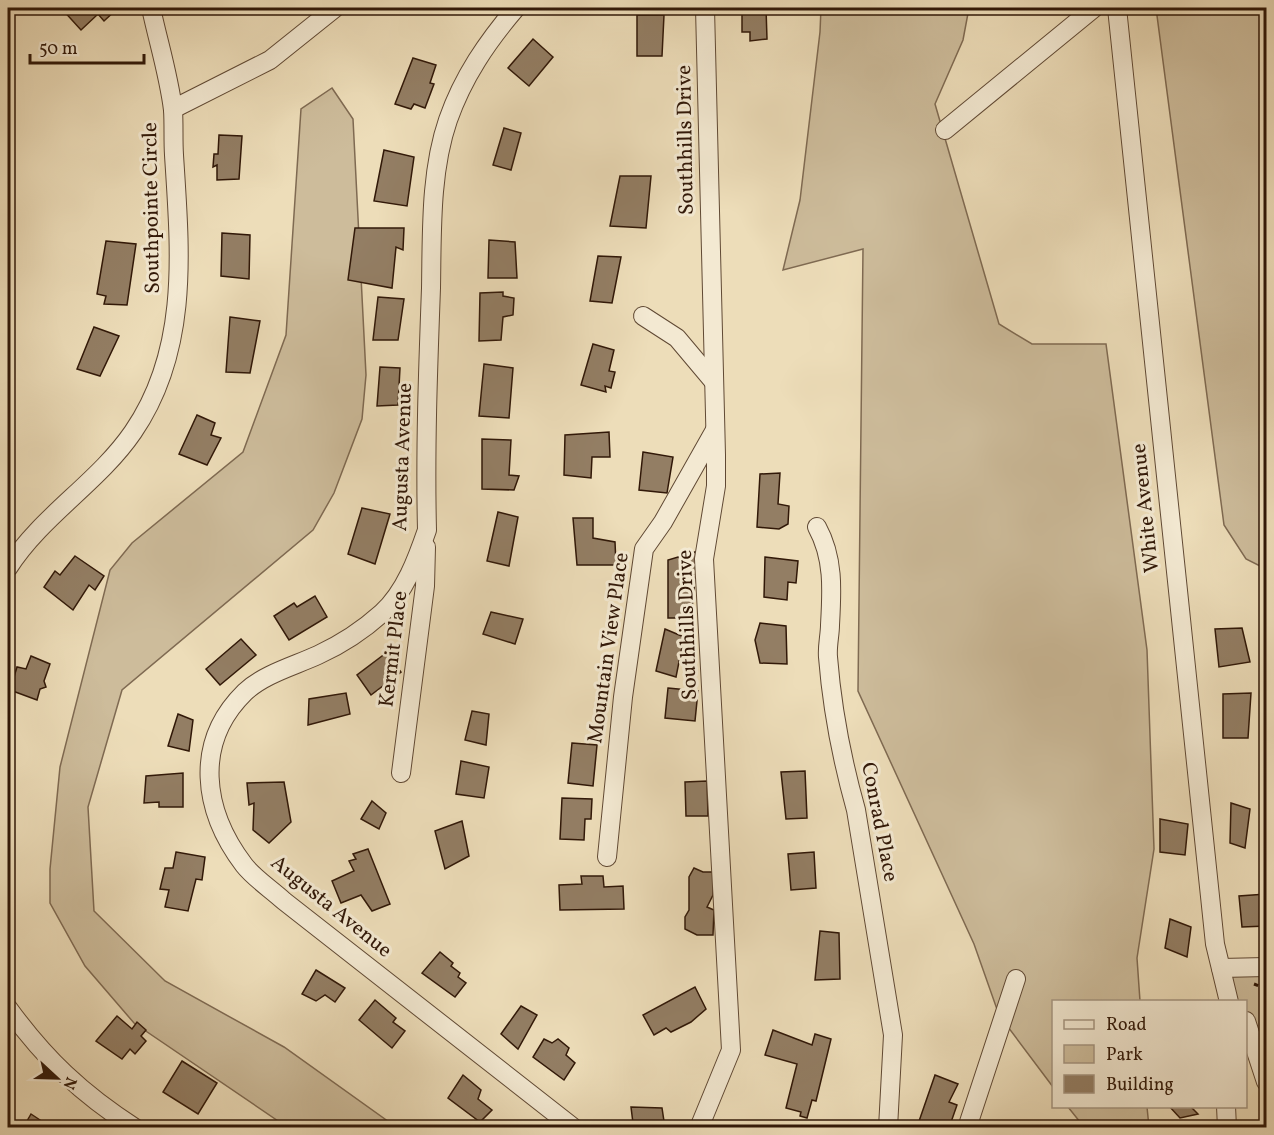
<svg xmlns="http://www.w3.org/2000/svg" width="1274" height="1135" font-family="Vollkorn,serif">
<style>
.green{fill:#cdbc9b;stroke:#7f6a52;stroke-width:1.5}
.building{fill:#937e64;stroke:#311808;stroke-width:1.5}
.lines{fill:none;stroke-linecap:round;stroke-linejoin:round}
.minor-casing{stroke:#604934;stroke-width:20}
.path{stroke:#311808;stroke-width:3;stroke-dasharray:4.5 3;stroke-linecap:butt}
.minor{stroke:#f3e9d2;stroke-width:18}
.labels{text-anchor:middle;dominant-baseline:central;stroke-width:6;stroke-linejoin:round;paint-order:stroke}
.street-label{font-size:21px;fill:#311808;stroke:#f3e9d2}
</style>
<rect width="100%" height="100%" fill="#edddb9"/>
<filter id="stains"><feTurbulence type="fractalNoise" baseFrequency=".00333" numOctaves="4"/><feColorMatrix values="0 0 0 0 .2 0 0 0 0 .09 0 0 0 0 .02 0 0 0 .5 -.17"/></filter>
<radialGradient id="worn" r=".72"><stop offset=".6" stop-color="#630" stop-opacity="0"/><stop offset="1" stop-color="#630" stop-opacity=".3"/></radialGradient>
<g class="green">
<path d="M 821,8 L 969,8 L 963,40 L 935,104 L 999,324 L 1032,344 L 1106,344 L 1147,650 L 1154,849 L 1137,958 L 1140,1001 L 1054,1002 L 1053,1087 L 999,1015 L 974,944 L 858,691 L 863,249 L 783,270 L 800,200 L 820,32 Z"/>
<path d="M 1156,8 L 1266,8 L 1266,569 L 1246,559 L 1224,525 Z"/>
<path d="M 332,88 L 353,119 L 366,375 L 362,419 L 334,493 L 313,530 L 122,690 L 88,807 L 94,911 L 165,981 L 284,1047 L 396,1127 L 287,1127 L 134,1023 L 85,966 L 50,903 L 50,869 L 60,767 L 110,570 L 132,543 L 243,452 L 286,335 L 301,109 Z"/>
<path d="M 1266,967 L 1266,1082 L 1246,1021 L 1246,1002 L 1229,1001 L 1223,968 Z"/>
<path d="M 1068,1107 L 1147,1107 L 1149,1127 L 1084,1127 Z"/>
</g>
<g class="building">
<path d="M 61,8 L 118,8 L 104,21 L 98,14 L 81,30 Z"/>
<path d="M 742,8 L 766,8 L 767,39 L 750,41 L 750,32 L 742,32 Z"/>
<path d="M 637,15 L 664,15 L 662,56 L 637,56 Z"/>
<path d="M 533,39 L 553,57 L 529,86 L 508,68 Z"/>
<path d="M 413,58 L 436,65 L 430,83 L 434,84 L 425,108 L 414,104 L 411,109 L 395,104 Z"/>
<path d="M 504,128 L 521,133 L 511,170 L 493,165 Z"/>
<path d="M 219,135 L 242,136 L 239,179 L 217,180 L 217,165 L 213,167 L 214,154 L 218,154 Z"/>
<path d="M 384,150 L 414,157 L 407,206 L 374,201 Z"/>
<path d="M 620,176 L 651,176 L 646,228 L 610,226 Z"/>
<path d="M 355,228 L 404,228 L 403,250 L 396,247 L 392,288 L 348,280 Z"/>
<path d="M 222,233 L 250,235 L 249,279 L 221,276 Z"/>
<path d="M 489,240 L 515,242 L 517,278 L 488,278 Z"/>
<path d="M 106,241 L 136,244 L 127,305 L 104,304 L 106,296 L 97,294 Z"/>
<path d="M 598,256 L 621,257 L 612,303 L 590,301 Z"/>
<path d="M 503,292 L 503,296 L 514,298 L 513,315 L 503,317 L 501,340 L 479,341 L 480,293 Z"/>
<path d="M 378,297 L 404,299 L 398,340 L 373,340 Z"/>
<path d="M 230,317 L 260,321 L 250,373 L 226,372 Z"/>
<path d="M 94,327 L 119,336 L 100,376 L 77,369 Z"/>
<path d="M 593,344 L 614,350 L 609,371 L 615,372 L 611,388 L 605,386 L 606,392 L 581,385 Z"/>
<path d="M 484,364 L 513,368 L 509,418 L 479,416 Z"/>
<path d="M 380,367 L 400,368 L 398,405 L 377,406 Z"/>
<path d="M 197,415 L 215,423 L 211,435 L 221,438 L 207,465 L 179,454 Z"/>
<path d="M 609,432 L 610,457 L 592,457 L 591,478 L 564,475 L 565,435 Z"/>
<path d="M 482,439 L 511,440 L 509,475 L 519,476 L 514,490 L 482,489 Z"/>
<path d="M 643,452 L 673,457 L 667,493 L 639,490 Z"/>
<path d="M 780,473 L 778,504 L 789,506 L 788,524 L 779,529 L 757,527 L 760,474 Z"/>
<path d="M 362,508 L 390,514 L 375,564 L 348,554 Z"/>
<path d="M 498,512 L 518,517 L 509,566 L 487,561 Z"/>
<path d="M 573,518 L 593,518 L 593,538 L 615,542 L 616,565 L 577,565 Z"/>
<path d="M 698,551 L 691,618 L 668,618 L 668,560 Z"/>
<path d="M 75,556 L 104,576 L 95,590 L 89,585 L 73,610 L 44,587 L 55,571 L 60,575 Z"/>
<path d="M 765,557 L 798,561 L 796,583 L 788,582 L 787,600 L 764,597 Z"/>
<path d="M 315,596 L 327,617 L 289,640 L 274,616 L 294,603 L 297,607 Z"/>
<path d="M 491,612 L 523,619 L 515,644 L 483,634 Z"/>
<path d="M 760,623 L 786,626 L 787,664 L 760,663 L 755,640 Z"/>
<path d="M 1242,628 L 1250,662 L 1219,667 L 1215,629 Z"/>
<path d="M 665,629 L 684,637 L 676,677 L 656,671 Z"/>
<path d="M 241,639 L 256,655 L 220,685 L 206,669 Z"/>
<path d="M 386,653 L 401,672 L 371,695 L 357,675 Z"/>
<path d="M 31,656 L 50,664 L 44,681 L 46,687 L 40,689 L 37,700 L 10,690 L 17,667 L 26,669 Z"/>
<path d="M 668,688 L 698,691 L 695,721 L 665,718 Z"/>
<path d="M 346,693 L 350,714 L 308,725 L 309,699 Z"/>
<path d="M 1251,693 L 1248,738 L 1223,738 L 1223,694 Z"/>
<path d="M 472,711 L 489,714 L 486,745 L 465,740 Z"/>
<path d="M 178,714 L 193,720 L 189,751 L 168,746 Z"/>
<path d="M 572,743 L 597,745 L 593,786 L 568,783 Z"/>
<path d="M 461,761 L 489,767 L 484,798 L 456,794 Z"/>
<path d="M 805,771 L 807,818 L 786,819 L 781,772 Z"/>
<path d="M 183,773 L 183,807 L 159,807 L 159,802 L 144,803 L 146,776 Z"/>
<path d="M 707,781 L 708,816 L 686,816 L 685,782 Z"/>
<path d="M 284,782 L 291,822 L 269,843 L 253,830 L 254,803 L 249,805 L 247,783 Z"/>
<path d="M 562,798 L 592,799 L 591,819 L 585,819 L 584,840 L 560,839 Z"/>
<path d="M 372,801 L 386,813 L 379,829 L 361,819 Z"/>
<path d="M 1231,803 L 1250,809 L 1245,848 L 1230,843 Z"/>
<path d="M 1160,819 L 1188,824 L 1185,855 L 1160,852 Z"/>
<path d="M 462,821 L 469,856 L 445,869 L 435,831 Z"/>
<path d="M 368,849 L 390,904 L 372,911 L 361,895 L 341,903 L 332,881 L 354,871 L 349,861 L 356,859 L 353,854 Z"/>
<path d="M 176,852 L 205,857 L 202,880 L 196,879 L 188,911 L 165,907 L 169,890 L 160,889 L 165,868 L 173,868 Z"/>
<path d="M 814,852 L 816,888 L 791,890 L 788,854 Z"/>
<path d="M 694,868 L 703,872 L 714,872 L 713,895 L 707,907 L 714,910 L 713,935 L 697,935 L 685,929 L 685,917 L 689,910 L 689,877 Z"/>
<path d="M 581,876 L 603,876 L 604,887 L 623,886 L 624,909 L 560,910 L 559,885 L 582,884 Z"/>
<path d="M 1266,894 L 1266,926 L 1242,927 L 1239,896 Z"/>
<path d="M 1170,919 L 1191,927 L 1187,957 L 1165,948 Z"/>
<path d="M 820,931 L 839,933 L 840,979 L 815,980 Z"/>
<path d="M 440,952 L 453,963 L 451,966 L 460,973 L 458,977 L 466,983 L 455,997 L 422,973 Z"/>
<path d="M 316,970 L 345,988 L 335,1002 L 325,995 L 316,1001 L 302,994 Z"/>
<path d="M 695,987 L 706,1009 L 691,1022 L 671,1032 L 666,1028 L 654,1035 L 643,1015 Z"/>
<path d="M 375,1000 L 396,1018 L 393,1022 L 405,1031 L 392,1048 L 359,1020 Z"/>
<path d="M 521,1006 L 537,1015 L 518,1049 L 501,1034 Z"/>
<path d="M 117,1016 L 132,1029 L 137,1022 L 146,1030 L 141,1036 L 146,1041 L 135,1054 L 130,1049 L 122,1059 L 96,1041 Z"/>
<path d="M 773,1030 L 812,1045 L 815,1034 L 831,1039 L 816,1101 L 812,1100 L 807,1118 L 800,1116 L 801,1112 L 786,1108 L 797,1064 L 765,1055 Z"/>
<path d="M 544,1039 L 552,1043 L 558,1039 L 569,1048 L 566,1055 L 575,1063 L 564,1080 L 533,1057 Z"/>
<path d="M 182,1061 L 217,1083 L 198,1114 L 163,1092 Z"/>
<path d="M 463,1075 L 481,1090 L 478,1099 L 492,1110 L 480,1122 L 448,1098 Z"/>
<path d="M 935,1075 L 958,1084 L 949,1102 L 957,1105 L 949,1128 L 917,1127 Z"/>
<path d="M 1169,1106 L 1190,1106 L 1198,1114 L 1180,1118 Z"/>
<path d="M 631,1107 L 662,1108 L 665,1128 L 647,1128 L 646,1122 L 633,1123 Z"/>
<path d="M 31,1114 L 52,1128 L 23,1128 Z"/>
</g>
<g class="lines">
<g class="minor-casing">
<g id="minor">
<path d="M 516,8 C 487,42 463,77 448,120 C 430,172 432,233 431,288 C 428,369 425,449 427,530 C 417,559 405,592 382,613 C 362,631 342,644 318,655 C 294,666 264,674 245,692 C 193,743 203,811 244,865 C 254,878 271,889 284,901 L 574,1128"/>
<path d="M 1117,8 L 1215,944 L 1229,1002"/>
<path d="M 173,109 L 270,60 L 335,8"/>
<path d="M 945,130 L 1094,8"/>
<path d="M 643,316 L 677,338 L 714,382"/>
<path d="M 817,527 C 834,558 832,590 830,625 C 830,635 827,646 828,657 C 832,708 842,760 856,810 L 893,1035 L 888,1128"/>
<path d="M 8,568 C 42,515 98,483 133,432 C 190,349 180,250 174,155 C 173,140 174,125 173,110 C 169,76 158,41 151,8"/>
<path d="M 401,773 L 425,586 L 426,547"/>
<path d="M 607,857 L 623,697 L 644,549 L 663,522 L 715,430"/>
<path d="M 1221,968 L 1266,967"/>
<path d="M 8,1008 C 45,1059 82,1094 135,1128"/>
<path d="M 1246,1021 L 1266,1082"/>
<path d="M 1226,1106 L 1227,1128"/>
<path d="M 699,1128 L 731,1050 L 704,559 L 716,486 L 716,455 L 705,8"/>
<path d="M 967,1128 L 1016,979"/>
</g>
</g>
<path class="path" d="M 1254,984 L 1266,989"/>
<use href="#minor" class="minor"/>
</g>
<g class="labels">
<g class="street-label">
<text transform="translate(686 140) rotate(-91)">Southhills Drive</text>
<text transform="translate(152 208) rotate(-91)">Southpointe Circle</text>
<text transform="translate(403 457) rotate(-88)">Augusta Avenue</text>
<text transform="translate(1146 508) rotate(-96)">White Avenue</text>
<text transform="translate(688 625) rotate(-92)">Southhills Drive</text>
<text transform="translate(609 648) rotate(-82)">Mountain View Place</text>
<text transform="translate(394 649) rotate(-83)">Kermit Place</text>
<text transform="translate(879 822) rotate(79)">Conrad Place</text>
<text transform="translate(331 907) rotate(39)">Augusta Avenue</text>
</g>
</g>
<rect width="1274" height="1135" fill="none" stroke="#edddb9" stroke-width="30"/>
<rect x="9" y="9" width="1256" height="1117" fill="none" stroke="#311808" stroke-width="3"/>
<rect x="15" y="15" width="1244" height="1105" fill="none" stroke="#311808" stroke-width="1.5"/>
<rect x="1052" y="1000" width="195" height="108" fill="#f3e9d2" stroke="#a59581" stroke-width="1.5"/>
<rect x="1064" y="1020" width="30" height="9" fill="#f3e9d2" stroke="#a59581" stroke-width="1.5"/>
<text x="1106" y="1030" font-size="18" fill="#311808">Road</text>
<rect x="1064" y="1045" width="30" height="18" fill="#cdbc9b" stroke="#a59581" stroke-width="1.5"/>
<text x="1106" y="1060" font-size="18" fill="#311808">Park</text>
<rect x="1064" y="1075" width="30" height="18" fill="#937e64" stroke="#a59581" stroke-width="1.5"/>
<text x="1106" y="1090" font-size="18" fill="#311808">Building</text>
<g transform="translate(57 1078) rotate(112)" stroke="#f3e9d2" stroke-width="4.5" paint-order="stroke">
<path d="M0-4.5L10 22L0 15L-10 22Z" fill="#311808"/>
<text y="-9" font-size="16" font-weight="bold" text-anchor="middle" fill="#311808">N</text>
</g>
<path d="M30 54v9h114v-9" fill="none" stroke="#311808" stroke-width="3"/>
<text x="39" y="54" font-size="18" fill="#311808" stroke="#f3e9d2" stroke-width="4.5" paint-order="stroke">50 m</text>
<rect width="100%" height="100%" filter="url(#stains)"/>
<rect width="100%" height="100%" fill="url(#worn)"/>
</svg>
